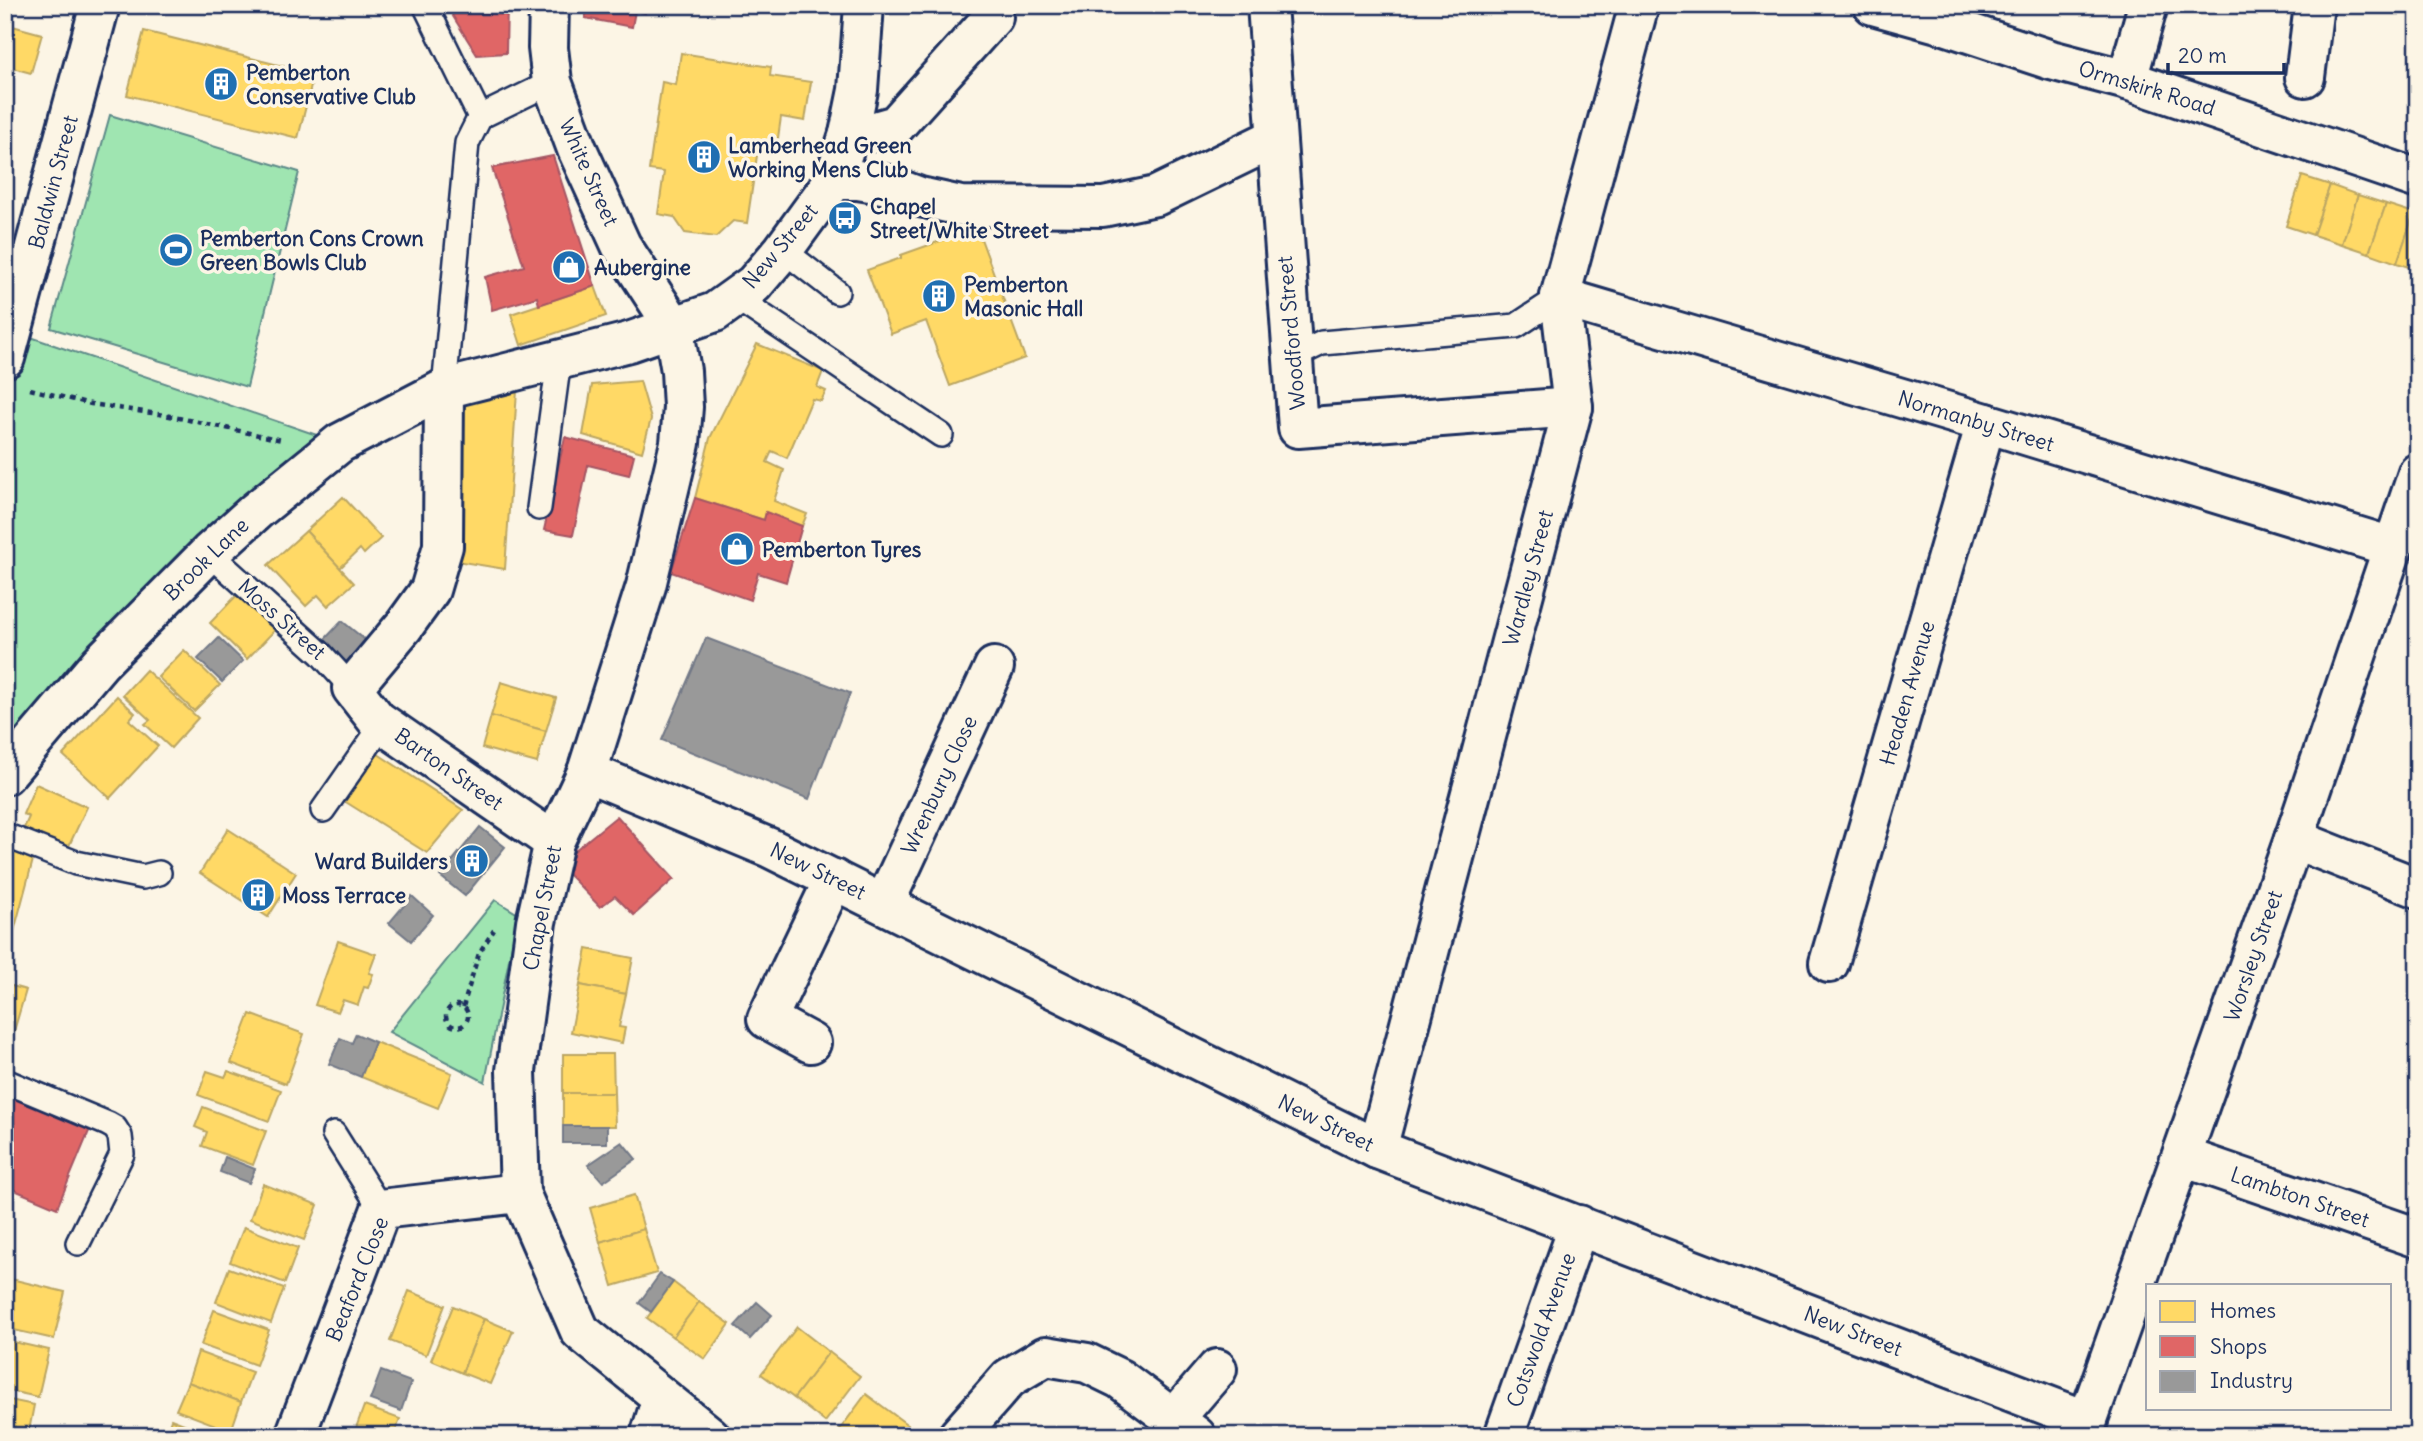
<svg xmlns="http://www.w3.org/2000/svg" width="2423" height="1441" font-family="Delius,sans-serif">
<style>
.green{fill:#9fe5b1;stroke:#5d8a88;stroke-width:2}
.homes{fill:#ffd966;stroke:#bba664;stroke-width:2}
.shops{fill:#e06666;stroke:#a55664;stroke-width:2}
.industry{fill:#999;stroke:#737987;stroke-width:2}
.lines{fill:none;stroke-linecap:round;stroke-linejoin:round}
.lane-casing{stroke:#1b2f5e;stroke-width:28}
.street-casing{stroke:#1b2f5e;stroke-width:44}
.highway-casing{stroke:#1b2f5e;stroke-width:44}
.path{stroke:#1b2f5e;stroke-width:4.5;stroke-dasharray:5 5;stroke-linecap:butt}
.lane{stroke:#fcf5e5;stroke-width:23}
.street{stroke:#fcf5e5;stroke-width:38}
.highway{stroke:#fcf5e5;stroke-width:38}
.labels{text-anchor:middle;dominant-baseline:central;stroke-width:7;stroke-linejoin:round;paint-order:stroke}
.poi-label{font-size:21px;font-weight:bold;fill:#1b2f5e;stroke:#fcf5e5;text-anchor:start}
.street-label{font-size:21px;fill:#1b2f5e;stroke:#fcf5e5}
</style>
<rect width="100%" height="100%" fill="#fcf5e5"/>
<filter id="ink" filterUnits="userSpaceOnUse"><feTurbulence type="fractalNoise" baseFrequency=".0143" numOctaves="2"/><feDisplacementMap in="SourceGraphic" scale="14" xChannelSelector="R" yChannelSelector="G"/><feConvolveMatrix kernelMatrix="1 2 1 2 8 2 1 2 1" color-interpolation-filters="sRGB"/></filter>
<g filter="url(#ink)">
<g class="green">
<path d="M 110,115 L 299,172 L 247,387 L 51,328 Z"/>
<path d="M 13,331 L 340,443 L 5,762 L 5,358 Z"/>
<path d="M 495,900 L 518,914 L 485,1082 L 389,1032 Z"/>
</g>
<g class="homes">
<path d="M 5,24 L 42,34 L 31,73 L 5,66 Z"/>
<path d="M 144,31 L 314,74 L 298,138 L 127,95 Z"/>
<path d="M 681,53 L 771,67 L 770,76 L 811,82 L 805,121 L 781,117 L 777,145 L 759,142 L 747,223 L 733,221 L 716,237 L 685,233 L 674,217 L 658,214 L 664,172 L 649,170 L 662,82 L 676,85 Z"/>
<path d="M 2302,176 L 2330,185 L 2313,235 L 2286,226 Z"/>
<path d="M 2330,185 L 2358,195 L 2342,244 L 2313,235 Z"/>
<path d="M 2358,195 L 2386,204 L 2369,253 L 2342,244 Z"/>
<path d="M 2386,204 L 2414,213 L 2397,263 L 2369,253 Z"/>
<path d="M 2414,213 L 2418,215 L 2418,270 L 2397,263 Z"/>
<path d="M 977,228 L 1025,358 L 950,386 L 926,321 L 891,334 L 867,270 L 901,258 L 901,255 Z"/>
<path d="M 595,286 L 606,316 L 521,345 L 511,314 Z"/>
<path d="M 757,344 L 823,371 L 817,387 L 826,391 L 821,401 L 812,399 L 787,458 L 772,451 L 767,462 L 784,470 L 774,501 L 807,514 L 802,526 L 766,512 L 764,520 L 695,498 L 710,438 Z"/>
<path d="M 640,381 L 651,419 L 642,452 L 583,435 L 592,385 Z"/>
<path d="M 517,391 L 505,569 L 456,561 L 464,404 Z"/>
<path d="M 343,497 L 381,538 L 364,554 L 360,549 L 340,568 L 306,531 Z"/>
<path d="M 306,531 L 354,583 L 328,606 L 318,595 L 306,606 L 268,565 Z"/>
<path d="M 239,593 L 276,629 L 247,659 L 210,623 Z"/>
<path d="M 184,650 L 220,685 L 194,711 L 158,677 Z"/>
<path d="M 146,670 L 198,718 L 171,748 L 145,724 L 150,720 L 123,695 Z"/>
<path d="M 501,682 L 556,698 L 546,731 L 491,716 Z"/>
<path d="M 117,696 L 135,713 L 129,720 L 158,746 L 110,798 L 63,755 Z"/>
<path d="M 491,716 L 546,731 L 537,763 L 482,748 Z"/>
<path d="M 375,752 L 463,810 L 427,853 L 341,799 Z"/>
<path d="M 36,784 L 87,807 L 68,848 L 24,828 L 29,817 L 23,814 Z"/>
<path d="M 228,829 L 296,873 L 268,917 L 200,873 Z"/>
<path d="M 5,845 L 34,856 L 12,939 L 5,937 Z"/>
<path d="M 338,941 L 376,954 L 369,973 L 373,974 L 368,988 L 364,987 L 358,1005 L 343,1000 L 338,1012 L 315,1005 Z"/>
<path d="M 5,948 L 14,951 L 5,978 Z"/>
<path d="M 587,949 L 633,958 L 626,994 L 580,985 Z"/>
<path d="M 5,984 L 26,990 L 14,1031 L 5,1028 Z"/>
<path d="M 580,985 L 626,994 L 619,1027 L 625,1028 L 622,1043 L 571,1032 Z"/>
<path d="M 250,1014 L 304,1034 L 286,1084 L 231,1063 Z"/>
<path d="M 375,1042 L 452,1073 L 438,1108 L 361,1077 Z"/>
<path d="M 563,1054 L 613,1054 L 614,1093 L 563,1093 Z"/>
<path d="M 207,1071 L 225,1077 L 228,1071 L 281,1090 L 269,1121 L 198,1095 Z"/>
<path d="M 563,1093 L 614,1093 L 615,1126 L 563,1126 Z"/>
<path d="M 203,1107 L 266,1131 L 253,1165 L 202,1146 L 207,1132 L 195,1127 Z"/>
<path d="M 263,1184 L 318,1205 L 304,1240 L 250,1219 Z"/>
<path d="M 634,1195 L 644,1229 L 600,1242 L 590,1208 Z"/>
<path d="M 244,1227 L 298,1248 L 285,1283 L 230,1262 Z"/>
<path d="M 644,1229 L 657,1273 L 613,1286 L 600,1242 Z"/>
<path d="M 229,1268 L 284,1288 L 271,1323 L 216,1302 Z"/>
<path d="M 11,1279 L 65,1292 L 54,1339 L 5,1328 L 5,1307 Z"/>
<path d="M 673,1282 L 699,1302 L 673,1337 L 647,1318 Z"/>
<path d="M 409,1291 L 445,1305 L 426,1355 L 390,1341 Z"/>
<path d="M 699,1302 L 730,1324 L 705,1359 L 673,1337 Z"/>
<path d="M 453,1306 L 484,1319 L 462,1373 L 431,1360 Z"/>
<path d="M 214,1310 L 269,1330 L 256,1365 L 201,1345 Z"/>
<path d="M 484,1319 L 513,1331 L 490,1384 L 462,1373 Z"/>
<path d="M 797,1327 L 829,1352 L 794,1398 L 761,1374 Z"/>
<path d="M 5,1340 L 49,1350 L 38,1397 L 5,1390 Z"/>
<path d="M 198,1352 L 252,1372 L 241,1402 L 188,1382 Z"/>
<path d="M 829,1352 L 860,1376 L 825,1422 L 794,1398 Z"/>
<path d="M 188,1382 L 241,1402 L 231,1431 L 176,1410 Z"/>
<path d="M 866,1394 L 909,1426 L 902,1436 L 835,1436 Z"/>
<path d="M 5,1399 L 34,1405 L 28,1436 L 5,1436 Z"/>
<path d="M 364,1406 L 400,1419 L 394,1436 L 353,1436 Z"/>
<path d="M 171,1419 L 215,1436 L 165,1436 Z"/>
</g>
<g class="shops">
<path d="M 446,5 L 507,5 L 506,53 L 477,55 Z"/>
<path d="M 588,5 L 646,5 L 645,13 L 635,11 L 632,27 L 585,18 Z"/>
<path d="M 553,156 L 595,286 L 539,305 L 537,297 L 492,310 L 485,277 L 524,266 L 492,168 Z"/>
<path d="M 565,437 L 634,455 L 629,475 L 588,465 L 573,535 L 544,530 Z"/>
<path d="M 695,498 L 764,520 L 766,512 L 802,526 L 786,582 L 758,573 L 750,600 L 671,572 Z"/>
<path d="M 617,816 L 674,879 L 634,915 L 615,896 L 600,907 L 568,874 L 574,851 Z"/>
<path d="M 5,1090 L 92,1124 L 57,1208 L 5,1186 Z"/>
</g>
<g class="industry">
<path d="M 342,621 L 370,644 L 352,667 L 323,641 Z"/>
<path d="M 219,638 L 243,661 L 222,682 L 198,659 Z"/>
<path d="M 706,638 L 850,693 L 809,799 L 662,740 Z"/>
<path d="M 480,827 L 505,847 L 465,896 L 440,876 Z"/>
<path d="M 412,896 L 433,915 L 411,941 L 389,923 Z"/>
<path d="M 356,1034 L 375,1042 L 361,1077 L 329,1064 L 340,1038 L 352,1043 Z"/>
<rect x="563" y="1126" width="44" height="17"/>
<path d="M 622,1142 L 636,1159 L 603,1182 L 588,1165 Z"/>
<path d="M 225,1157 L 255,1169 L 249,1183 L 220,1172 Z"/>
<path d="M 660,1274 L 673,1282 L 651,1312 L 639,1303 Z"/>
<path d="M 757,1302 L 772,1315 L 750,1339 L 735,1326 Z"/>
<path d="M 381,1371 L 411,1382 L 401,1411 L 370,1400 Z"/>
</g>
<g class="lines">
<g class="lane-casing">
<g id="lane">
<path d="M 425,5 L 480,117"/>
<path d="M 783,250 L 837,292"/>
<path d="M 735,297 L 941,435"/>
<path d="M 1293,357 L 1322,343 L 1516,326 L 1560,297"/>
<path d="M 444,389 L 467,143 L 480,117 L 552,82"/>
<path d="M 539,508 L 559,360"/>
<path d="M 209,553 L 321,654 L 352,688"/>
<path d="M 323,810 L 383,724"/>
<path d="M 5,835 L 76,863 L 143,877 L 159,873"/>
<path d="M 5,1081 L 108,1124 L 115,1128 L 120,1136 L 122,1154 L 78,1243"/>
<path d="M 334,1134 L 381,1209"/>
</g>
</g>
<g class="street-casing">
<g id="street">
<path d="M 549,5 L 548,48 L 552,82 L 577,149 L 621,245 L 673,325 L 681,371 L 683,407 L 680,443 L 646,586 L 587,772 L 554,842 L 536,922 L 516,1071 L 520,1193 L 580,1331 L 710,1436"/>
<path d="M 1267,5 L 1298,428 L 1573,407"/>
<path d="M 2305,77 L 2314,5"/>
<path d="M 2127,80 L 2148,5"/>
<path d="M 849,134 L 875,131 L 896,125 L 993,17"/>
<path d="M 834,180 L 858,180 L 888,185 L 920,197 L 961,206 L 1103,207 L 1156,196 L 1275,138"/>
<path d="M 1560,297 L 1986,423 L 2392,547"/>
<path d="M 5,358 L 100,5"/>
<path d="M 444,389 L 443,546 L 430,590 L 404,626 L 352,688 L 377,720 L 554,842"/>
<path d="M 587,772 L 770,848 L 1377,1149 L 2088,1421"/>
<path d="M 5,775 L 100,663 L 209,553 L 256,511 L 340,443 L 444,389 L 629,342 L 715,312 L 754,284 L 783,250 L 834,180 L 849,134 L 858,90 L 864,5"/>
<path d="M 2294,839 L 2418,888"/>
<path d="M 884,904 L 994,667"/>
<path d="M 1829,963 L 1986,423"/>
<path d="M 811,1043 L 767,1019 L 834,879"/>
<path d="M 1377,1149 L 1573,407 L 1560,297 L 1639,5"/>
<path d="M 2183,1157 L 2418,1238"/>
<path d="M 1174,1419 L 1217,1369"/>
<path d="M 295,1436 L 381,1209 L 520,1193"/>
<path d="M 650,1436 L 662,1398"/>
<path d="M 958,1436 L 1009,1378 L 1046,1356 L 1087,1363 L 1120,1379 L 1196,1436"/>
<path d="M 1504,1436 L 1579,1225"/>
<path d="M 2082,1436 L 2294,839 L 2418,473"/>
</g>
</g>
<g class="highway-casing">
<path id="highway" d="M 1873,5 L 1945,25 L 2051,60 L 2127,80 L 2418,179"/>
</g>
<g class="path">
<path d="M 30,389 L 91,404 L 165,415 L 282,440"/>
<circle cx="457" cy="1016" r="11"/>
<path d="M 463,1007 L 479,953 L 494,930"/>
</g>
<use href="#lane" class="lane"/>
<use href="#street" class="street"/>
<use href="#highway" class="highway"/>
</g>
</g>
<defs>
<g id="building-disc" transform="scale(1.75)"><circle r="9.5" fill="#1f6fb2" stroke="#fcf5e5"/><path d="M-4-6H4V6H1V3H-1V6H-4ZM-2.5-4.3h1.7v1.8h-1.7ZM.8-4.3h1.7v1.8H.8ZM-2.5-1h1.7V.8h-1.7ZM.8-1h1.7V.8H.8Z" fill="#fff"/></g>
<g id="bus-disc" transform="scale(1.75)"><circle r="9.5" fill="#1f6fb2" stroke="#fcf5e5"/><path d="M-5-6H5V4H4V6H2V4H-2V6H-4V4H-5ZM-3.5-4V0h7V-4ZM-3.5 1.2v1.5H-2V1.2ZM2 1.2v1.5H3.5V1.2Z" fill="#fff"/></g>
<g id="stadium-disc" transform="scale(1.75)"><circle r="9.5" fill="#1f6fb2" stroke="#fcf5e5"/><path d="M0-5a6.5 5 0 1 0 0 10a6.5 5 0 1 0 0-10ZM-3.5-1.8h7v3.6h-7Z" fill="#fff"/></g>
<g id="shop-disc" transform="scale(1.75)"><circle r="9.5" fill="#1f6fb2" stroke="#fcf5e5"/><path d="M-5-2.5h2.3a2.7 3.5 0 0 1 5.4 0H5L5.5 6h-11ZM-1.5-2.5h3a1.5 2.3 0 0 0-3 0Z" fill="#fff"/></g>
</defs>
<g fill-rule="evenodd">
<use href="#building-disc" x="221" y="84"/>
<use href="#building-disc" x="704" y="157"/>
<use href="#bus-disc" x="845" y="218"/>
<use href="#stadium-disc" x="176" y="250"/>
<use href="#shop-disc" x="569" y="267"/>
<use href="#building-disc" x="939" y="296"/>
<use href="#shop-disc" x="737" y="549"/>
<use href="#building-disc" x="472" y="861"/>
<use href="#building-disc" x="258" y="895"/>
</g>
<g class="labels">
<g class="poi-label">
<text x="246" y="72">Pemberton<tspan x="246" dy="24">Conservative Club</tspan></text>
<text x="728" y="145">Lamberhead Green<tspan x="728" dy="24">Working Mens Club</tspan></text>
<text x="870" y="206">Chapel<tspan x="870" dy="24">Street/White Street</tspan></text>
<text x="200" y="238">Pemberton Cons Crown<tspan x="200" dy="24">Green Bowls Club</tspan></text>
<text x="594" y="267">Aubergine</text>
<text x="964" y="284">Pemberton<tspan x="964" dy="24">Masonic Hall</tspan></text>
<text x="762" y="549">Pemberton Tyres</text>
<text x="448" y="861" text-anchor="end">Ward Builders</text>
<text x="282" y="895">Moss Terrace</text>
</g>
<g class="street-label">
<text transform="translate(2147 88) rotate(17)">Ormskirk Road</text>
<text transform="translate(589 172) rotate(66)">White Street</text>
<text transform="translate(53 182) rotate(-75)">Baldwin Street</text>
<text transform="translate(780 246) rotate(-50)">New Street</text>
<text transform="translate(1291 333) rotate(-95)">Woodford Street</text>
<text transform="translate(1976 421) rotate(17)">Normanby Street</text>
<text transform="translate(206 559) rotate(-44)">Brook Lane</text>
<text transform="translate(1528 578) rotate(-75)">Wardley Street</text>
<text transform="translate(282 619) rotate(42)">Moss Street</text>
<text transform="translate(1907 693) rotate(-74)">Headen Avenue</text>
<text transform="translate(449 769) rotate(35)">Barton Street</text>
<text transform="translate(939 785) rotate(-65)">Wrenbury Close</text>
<text transform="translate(818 871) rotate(26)">New Street</text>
<text transform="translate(542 908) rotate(-79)">Chapel Street</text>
<text transform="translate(2253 956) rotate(-71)">Worsley Street</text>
<text transform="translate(1326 1123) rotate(26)">New Street</text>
<text transform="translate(2300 1197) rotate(19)">Lambton Street</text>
<text transform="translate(357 1279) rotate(-68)">Beaford Close</text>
<text transform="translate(1541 1330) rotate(-70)">Cotswold Avenue</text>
<text transform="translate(1853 1331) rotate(21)">New Street</text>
</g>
</g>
<rect width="2423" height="1441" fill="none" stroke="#fcf5e5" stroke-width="28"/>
<rect x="14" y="14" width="2395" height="1413" fill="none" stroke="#1b2f5e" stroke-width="2.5" filter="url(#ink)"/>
<rect x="2146" y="1284" width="245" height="126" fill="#fcf5e5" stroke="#a2a6af" stroke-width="2"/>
<rect x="2160" y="1301" width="35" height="21" fill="#ffd966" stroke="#a2a6af" stroke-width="2"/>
<text x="2210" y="1318" font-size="21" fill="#1b2f5e">Homes</text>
<rect x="2160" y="1336" width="35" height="21" fill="#e06666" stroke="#a2a6af" stroke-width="2"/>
<text x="2210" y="1354" font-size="21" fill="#1b2f5e">Shops</text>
<rect x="2160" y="1371" width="35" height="21" fill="#999999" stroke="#a2a6af" stroke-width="2"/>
<text x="2210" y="1388" font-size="21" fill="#1b2f5e">Industry</text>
<path d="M2168 63v10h116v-10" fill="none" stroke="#1b2f5e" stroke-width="3.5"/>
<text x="2178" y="63" font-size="21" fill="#1b2f5e" stroke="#fcf5e5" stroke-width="5" paint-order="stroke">20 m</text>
</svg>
